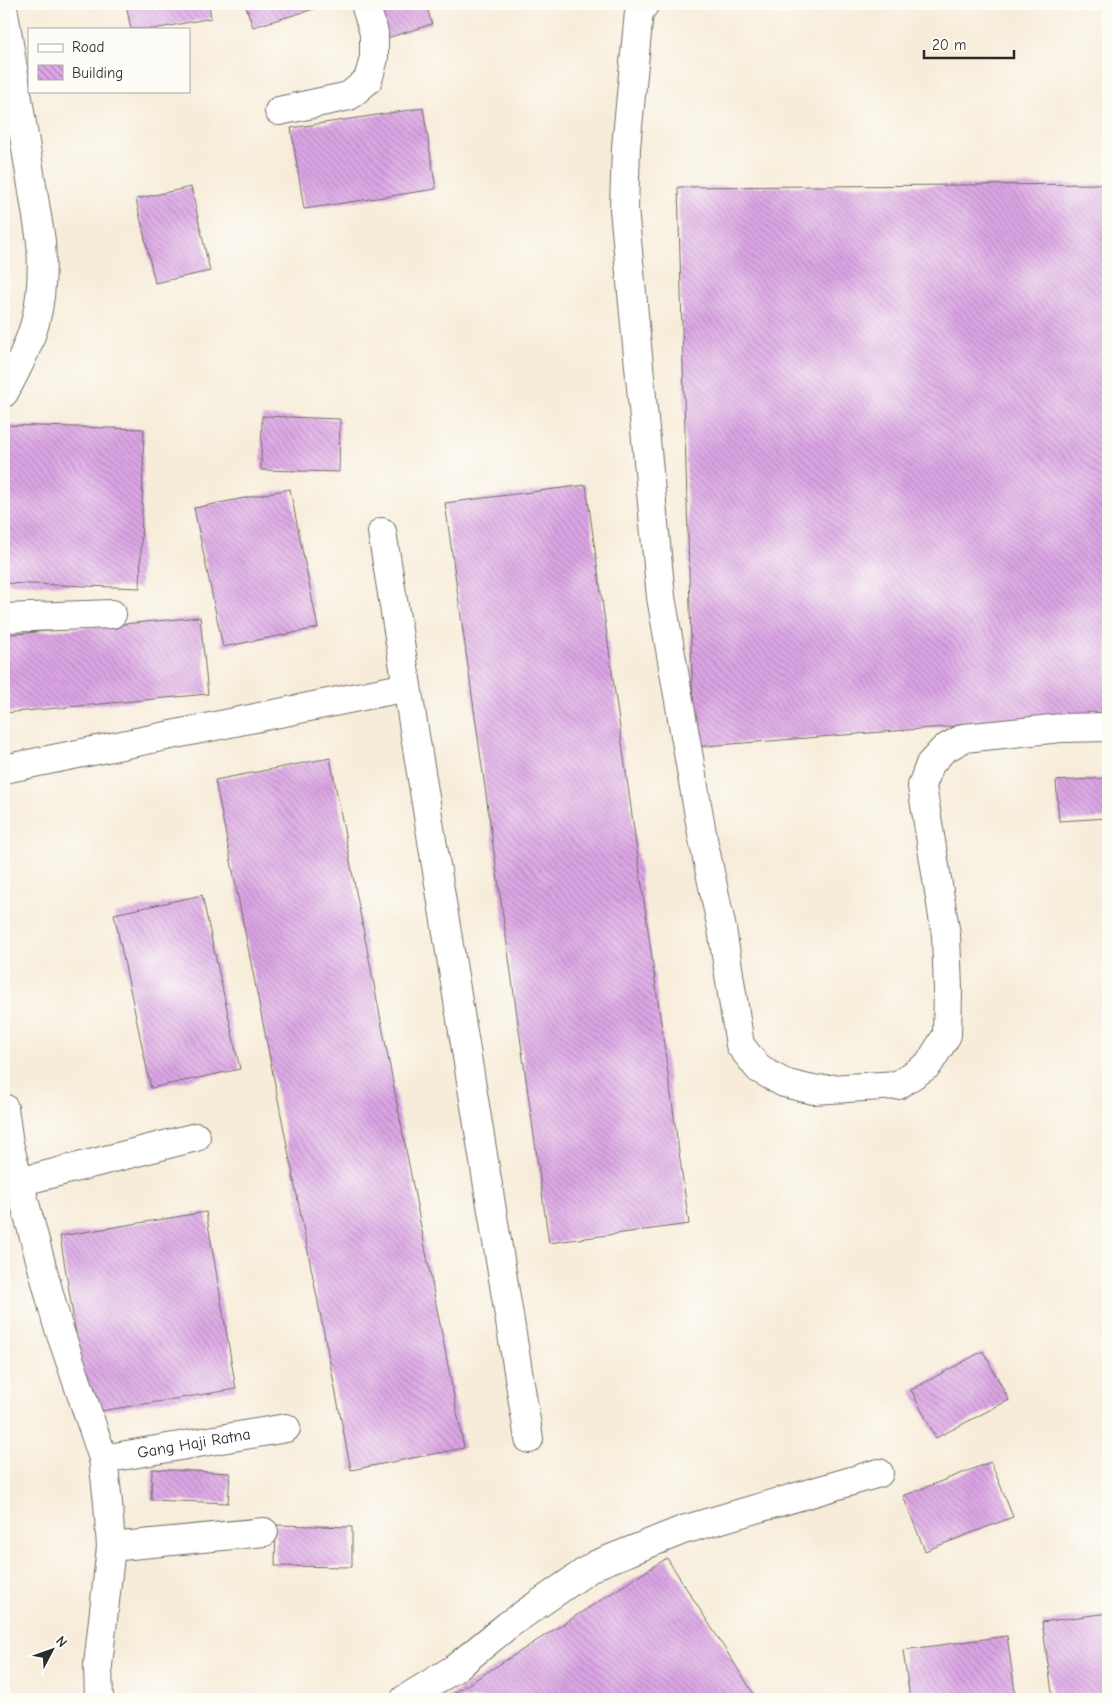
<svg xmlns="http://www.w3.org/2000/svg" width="1112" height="1703" font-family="'Comic Neue',sans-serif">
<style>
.building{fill:url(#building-back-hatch)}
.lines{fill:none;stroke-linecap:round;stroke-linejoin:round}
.minor-casing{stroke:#726f68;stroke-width:30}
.minor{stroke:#fff;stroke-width:28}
.labels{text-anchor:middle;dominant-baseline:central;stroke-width:4;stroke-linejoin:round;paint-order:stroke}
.street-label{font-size:16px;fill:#2b2b2b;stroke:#fdfcf7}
</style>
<defs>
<pattern id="building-back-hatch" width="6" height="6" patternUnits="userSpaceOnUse" patternTransform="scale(1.25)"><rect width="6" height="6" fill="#dca5e5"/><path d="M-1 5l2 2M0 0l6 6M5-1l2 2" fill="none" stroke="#b387ba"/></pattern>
</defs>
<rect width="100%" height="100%" fill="#fdfcf7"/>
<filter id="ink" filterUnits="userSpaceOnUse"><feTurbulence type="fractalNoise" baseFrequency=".02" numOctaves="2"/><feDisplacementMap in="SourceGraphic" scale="10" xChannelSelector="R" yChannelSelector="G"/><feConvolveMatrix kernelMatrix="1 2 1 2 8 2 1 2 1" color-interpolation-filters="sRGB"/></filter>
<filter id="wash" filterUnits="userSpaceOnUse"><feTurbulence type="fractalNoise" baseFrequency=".0096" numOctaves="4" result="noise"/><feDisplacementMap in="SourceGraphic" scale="20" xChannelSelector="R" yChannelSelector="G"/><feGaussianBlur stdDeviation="1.12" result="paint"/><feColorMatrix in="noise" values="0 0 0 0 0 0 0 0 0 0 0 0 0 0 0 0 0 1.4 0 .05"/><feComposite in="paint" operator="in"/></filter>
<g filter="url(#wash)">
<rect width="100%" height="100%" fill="#f7ecd9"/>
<g id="blocks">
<g class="building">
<path d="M 126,4 L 209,4 L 211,18 L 154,29 L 131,29 Z"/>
<path d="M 245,4 L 324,4 L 324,6 L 253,27 Z"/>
<path d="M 373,4 L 426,4 L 432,24 L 384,39 Z"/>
<path d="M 423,108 L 436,189 L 304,209 L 291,128 Z"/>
<path d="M 1108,184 L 1108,714 L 694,747 L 678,187 Z"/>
<path d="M 191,187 L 210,271 L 155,283 L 136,199 Z"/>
<path d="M 262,416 L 340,419 L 339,472 L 261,470 Z"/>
<path d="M 4,425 L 144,429 L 140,588 L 4,583 Z"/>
<path d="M 586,485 L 689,1224 L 549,1243 L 445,503 Z"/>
<path d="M 290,489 L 318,628 L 223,647 L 194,508 Z"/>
<path d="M 200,617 L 208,694 L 4,713 L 4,635 Z"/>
<path d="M 330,758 L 464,1448 L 351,1470 L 215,780 Z"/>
<path d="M 1108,778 L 1108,818 L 1059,821 L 1056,781 Z"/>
<path d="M 202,895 L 240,1069 L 151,1088 L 114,914 Z"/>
<path d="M 206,1212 L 236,1389 L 89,1413 L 60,1236 Z"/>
<path d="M 983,1351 L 1009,1400 L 936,1438 L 911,1390 Z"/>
<path d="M 991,1462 L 1013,1517 L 925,1551 L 903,1496 Z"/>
<path d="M 152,1469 L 230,1473 L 228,1503 L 151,1500 Z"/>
<path d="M 276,1525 L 352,1527 L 352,1567 L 275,1566 Z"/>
<path d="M 667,1558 L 757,1699 L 445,1699 Z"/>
<path d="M 1108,1613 L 1108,1699 L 1053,1699 L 1042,1622 Z"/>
<path d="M 1007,1636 L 1016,1699 L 910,1699 L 903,1650 Z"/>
</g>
</g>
</g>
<g filter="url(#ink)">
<use href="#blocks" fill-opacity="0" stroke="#726f68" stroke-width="1"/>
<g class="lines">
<g class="minor-casing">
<g id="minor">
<path d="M 645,4 L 639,12 L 626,147 L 624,209 L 661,597 L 703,839 L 722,929 L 740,1045 L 759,1069 L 784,1083 L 813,1090 L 898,1085 L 928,1065 L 947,1035 L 948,990 L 946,935 L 922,786 L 930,764 L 944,749 L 964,738 L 1061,728 L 1108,727"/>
<path d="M 4,13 L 41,241 C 45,305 35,338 4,393"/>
<path d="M 279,111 L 349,96 L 368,80 L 374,58 L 374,33 L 365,4"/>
<path d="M 382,532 L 529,1439"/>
<path d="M 4,618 L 112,614"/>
<path d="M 4,769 L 407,687"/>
<path d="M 4,1108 L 9,1144 L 57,1323 L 103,1458 L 108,1503 L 111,1547 L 98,1665 L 99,1699"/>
<path d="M 19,1182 L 196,1137"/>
<path id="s1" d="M 103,1458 L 115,1457 L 286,1428"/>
<path d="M 111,1547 L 264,1532"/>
<path d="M 405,1699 L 454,1669 L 508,1625 L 595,1565 L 683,1530 L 879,1473"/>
</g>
</g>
<use href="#minor" class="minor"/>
</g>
</g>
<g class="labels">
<g class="street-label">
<text stroke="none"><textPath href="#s1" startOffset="92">Gang Haji Ratna</textPath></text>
</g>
</g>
<rect width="1112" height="1703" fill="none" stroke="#fdfcf7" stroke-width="20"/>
<rect x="28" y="28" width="162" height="65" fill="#fdfcf7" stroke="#a9a8a5"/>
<rect x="38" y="44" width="25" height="8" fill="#ffffff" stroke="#a9a8a5"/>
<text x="72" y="52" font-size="15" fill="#2b2b2b">Road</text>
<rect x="38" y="65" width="25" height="15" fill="url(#building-back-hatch)" stroke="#a9a8a5"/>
<text x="72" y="78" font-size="15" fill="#2b2b2b">Building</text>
<g transform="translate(52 1650) rotate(49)" stroke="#fdfcf7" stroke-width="4" paint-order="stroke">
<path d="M0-4L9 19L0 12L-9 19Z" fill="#2b2b2b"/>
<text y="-8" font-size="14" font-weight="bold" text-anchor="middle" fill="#2b2b2b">N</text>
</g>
<path d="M924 50v8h90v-8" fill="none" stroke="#2b2b2b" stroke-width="2.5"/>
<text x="932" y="50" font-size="15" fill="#2b2b2b" stroke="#fdfcf7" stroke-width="4" paint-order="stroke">20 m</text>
</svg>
